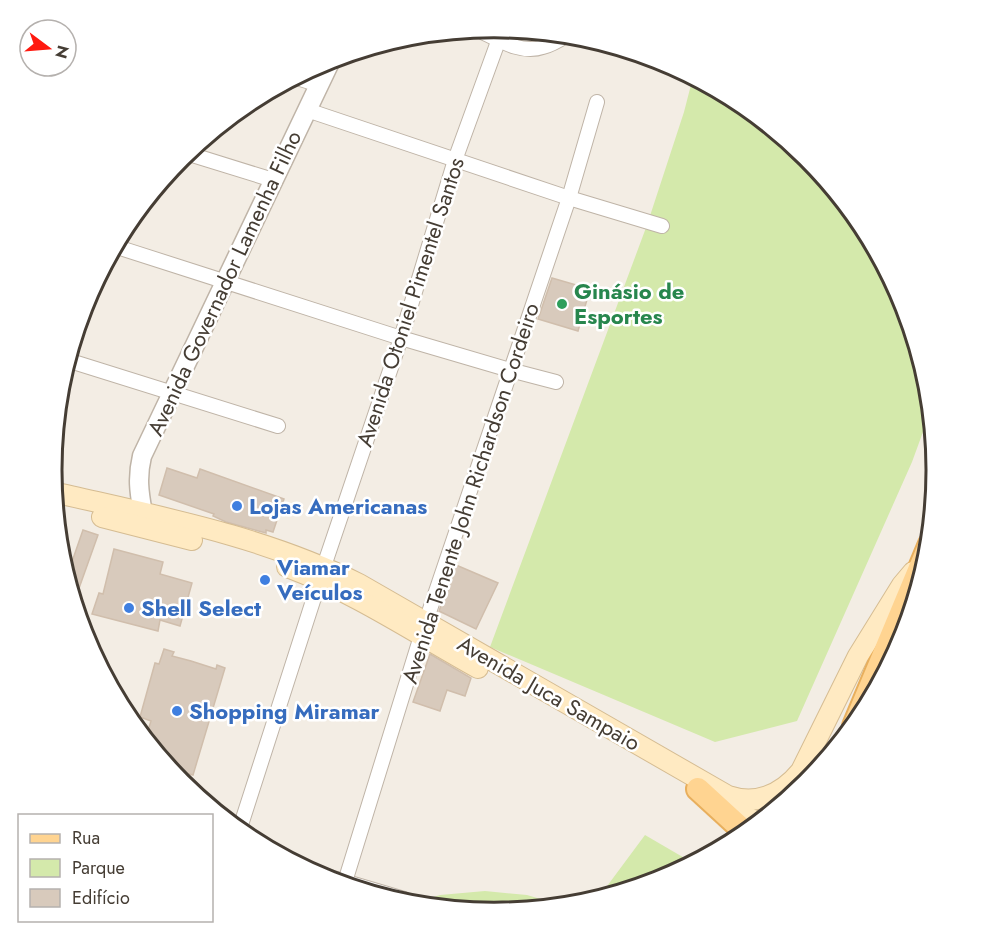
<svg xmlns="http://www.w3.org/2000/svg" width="988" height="940" font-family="Jost,sans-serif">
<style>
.green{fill:#d4e9ab}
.building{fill:#d8cabc;stroke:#d0beac;stroke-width:1.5}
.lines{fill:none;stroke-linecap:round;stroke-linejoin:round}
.minor-casing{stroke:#bfb4a7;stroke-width:16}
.tertiary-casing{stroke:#bfb4a7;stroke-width:21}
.secondary-casing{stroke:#d5bc92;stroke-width:22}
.primary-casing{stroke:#e8af5d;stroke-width:26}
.minor{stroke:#fff;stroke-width:14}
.tertiary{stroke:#fff;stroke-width:18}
.secondary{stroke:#ffeac2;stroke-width:20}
.primary{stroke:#ffd491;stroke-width:22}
.leisure-dot{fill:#2e9e5b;stroke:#fff;stroke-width:2}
.shop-dot{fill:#3f7fe0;stroke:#fff;stroke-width:2}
.labels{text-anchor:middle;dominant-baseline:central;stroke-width:5;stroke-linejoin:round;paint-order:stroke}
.street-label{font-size:22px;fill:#453d34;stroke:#fff}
.leisure-label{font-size:22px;font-weight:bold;fill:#27864d;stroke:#fff;text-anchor:start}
.shop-label{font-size:22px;font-weight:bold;fill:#366cbe;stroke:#fff;text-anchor:start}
.rim{fill:none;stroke:#453d34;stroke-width:3}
</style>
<rect width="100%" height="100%" fill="#f3ede4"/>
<g class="green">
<path d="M 693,77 L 740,102 L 807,157 L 863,224 L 903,301 L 929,384 L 931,410 L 912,462 L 797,721 L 715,742 L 490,647 L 647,225 L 684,112 Z"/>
<path d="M 645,835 L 693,863 L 663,879 L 583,904 L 599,897 Z"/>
<path d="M 485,891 L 527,895 L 564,906 L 494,913 L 417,905 L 420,901 L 440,895 Z"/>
</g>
<g class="building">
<path d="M 552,278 L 590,289 L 578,331 L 538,319 Z"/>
<path d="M 167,468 L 197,478 L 200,469 L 284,499 L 273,532 L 266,530 L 266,533 L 226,522 L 213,516 L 214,514 L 159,495 Z"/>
<path d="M 83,530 L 98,535 L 78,591 L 69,588 L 66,579 Z"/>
<path d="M 114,549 L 163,562 L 160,574 L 192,583 L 180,626 L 160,620 L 158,631 L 92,614 L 99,593 L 103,594 Z"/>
<path d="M 456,565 L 498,583 L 476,629 L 439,611 Z"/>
<path d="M 164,649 L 174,652 L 172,656 L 191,661 L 216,669 L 217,665 L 225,668 L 193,775 L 168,768 L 145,740 L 151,721 L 140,717 L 155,663 L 159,664 Z"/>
<path d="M 430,654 L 471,678 L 465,696 L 447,690 L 440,711 L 413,702 Z"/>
</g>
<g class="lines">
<g class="minor-casing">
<g id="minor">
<path d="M 476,29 C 496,38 520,55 543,47 C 552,45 561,39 569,34"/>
<path d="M 294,77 L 319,85"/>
<path d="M 307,110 L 569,198 L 662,226"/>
<path d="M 186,153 L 273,180"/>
<path d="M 114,246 L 401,338 L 510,370 L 556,382"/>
<path d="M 67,360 L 278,426"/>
<path d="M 324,566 L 401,338 L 455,160 L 499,39"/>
<path d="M 239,831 L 320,579"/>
<path d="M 306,870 L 404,899 L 409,905"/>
<path d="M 344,885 L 421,636 L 569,198 L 597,102"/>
</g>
</g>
<g class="tertiary-casing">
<path id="tertiary" d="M 143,513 C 139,492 137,477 142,456 L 332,58"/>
</g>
<g class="secondary-casing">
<g id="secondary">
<path d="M 53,492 C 156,516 264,536 359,584 L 728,796 C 758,806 782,794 801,771 L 858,656 L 902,585 L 913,572"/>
<path d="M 102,517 L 192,540"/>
<path d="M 287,567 C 354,592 415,633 478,668"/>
<path d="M 719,801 L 758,823"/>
</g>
</g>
<g class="primary-casing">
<g id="primary">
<path d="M 854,726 L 930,544"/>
<path d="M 698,789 L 746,833"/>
</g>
</g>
<use href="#minor" class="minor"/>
<use href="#tertiary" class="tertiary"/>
<use href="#secondary" class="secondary"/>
<use href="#primary" class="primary"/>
</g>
<circle class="leisure-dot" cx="562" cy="304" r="6"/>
<g class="shop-dot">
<circle cx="237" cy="506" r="6"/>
<circle cx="265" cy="580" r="6"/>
<circle cx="129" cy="608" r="6"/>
<circle cx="177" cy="711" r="6"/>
</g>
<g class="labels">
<g class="street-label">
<text transform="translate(224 283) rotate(-65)">Avenida Governador Lamenha Filho</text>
<text transform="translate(410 302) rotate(-72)">Avenida Otoniel Pimentel Santos</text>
<text transform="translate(470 493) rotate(-72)">Avenida Tenente John Richardson Cordeiro</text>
<text transform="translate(549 693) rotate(30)">Avenida Juca Sampaio</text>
</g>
<g class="leisure-label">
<text x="574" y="291">Ginásio de<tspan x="574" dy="25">Esportes</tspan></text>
</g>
<g class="shop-label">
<text x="249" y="506">Lojas Americanas</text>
<text x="277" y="567">Viamar<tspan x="277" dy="25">Veículos</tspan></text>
<text x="141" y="608">Shell Select</text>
<text x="189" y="711">Shopping Miramar</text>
</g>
</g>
<path d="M0 0H988V940H0ZM62 470a432 432 0 1 1 864 0a432 432 0 1 1-864 0Z" fill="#fff" fill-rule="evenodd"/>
<path class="rim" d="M62 470a432 432 0 1 1 864 0a432 432 0 1 1-864 0Z"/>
<rect x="18" y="814" width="195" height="108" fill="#ffffff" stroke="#b5b1ae" stroke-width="1.5"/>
<rect x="30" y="834" width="30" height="9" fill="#ffd491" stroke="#b5b1ae" stroke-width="1.5"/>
<text x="72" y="844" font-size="18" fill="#453d34">Rua</text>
<rect x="30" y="859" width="30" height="18" fill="#d4e9ab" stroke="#b5b1ae" stroke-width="1.5"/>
<text x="72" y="874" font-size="18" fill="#453d34">Parque</text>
<rect x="30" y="889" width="30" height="18" fill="#d8cabc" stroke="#b5b1ae" stroke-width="1.5"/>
<text x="72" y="904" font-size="18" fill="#453d34">Edifício</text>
<g transform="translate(48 48) rotate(106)"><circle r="28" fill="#ffffff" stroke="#b5b1ae" stroke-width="1.5"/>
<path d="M0-4.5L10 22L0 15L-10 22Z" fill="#ff190f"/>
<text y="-9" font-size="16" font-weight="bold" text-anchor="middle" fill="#453d34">N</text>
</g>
</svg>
